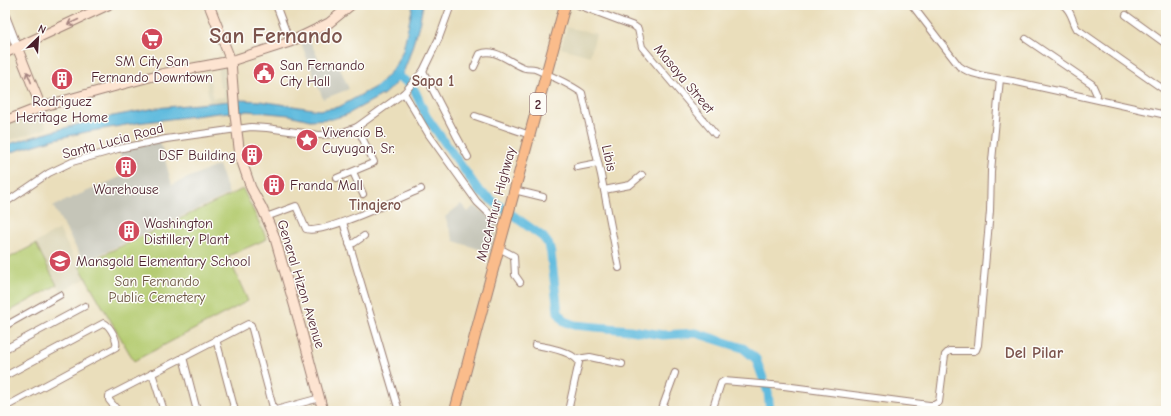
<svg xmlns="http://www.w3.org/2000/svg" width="1171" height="416" font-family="'Comic Neue',sans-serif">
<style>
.built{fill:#d8d1b1}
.industrial{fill:#c5c5b8}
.green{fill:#b4cb70;stroke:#7f754e}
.water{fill:#61bbde;stroke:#566d84}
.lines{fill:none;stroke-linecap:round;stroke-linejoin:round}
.river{stroke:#61bbde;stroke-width:9}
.minor-casing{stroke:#9a7e73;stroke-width:8}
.tertiary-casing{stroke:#9a7e73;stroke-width:10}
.secondary-casing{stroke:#9a7e73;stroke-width:11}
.trunk-casing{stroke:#9a7e73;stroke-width:12}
.minor{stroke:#fff;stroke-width:6}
.tertiary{stroke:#fff;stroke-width:8}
.secondary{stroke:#fde4d1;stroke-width:9}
.trunk{stroke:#fabc8b;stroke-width:10}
.oneway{stroke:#a4827e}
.labels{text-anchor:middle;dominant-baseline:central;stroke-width:3;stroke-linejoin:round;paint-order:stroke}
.shield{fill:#fdfcf7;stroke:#806168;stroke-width:1}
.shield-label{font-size:13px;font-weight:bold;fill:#4a1f2b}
.poi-label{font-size:14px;fill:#4a1f2b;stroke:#fdfcf7;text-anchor:start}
.street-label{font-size:14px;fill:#4a1f2b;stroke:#fdfcf7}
.park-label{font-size:14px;fill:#6a5340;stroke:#fdfcf7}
.neighbourhood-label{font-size:15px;font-weight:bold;fill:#7c544d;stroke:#fdfcf7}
.quarter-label{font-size:16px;font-weight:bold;fill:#7c544d;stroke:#fdfcf7}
.town-label{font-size:22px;font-weight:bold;fill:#7c544d;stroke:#fdfcf7}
</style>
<rect width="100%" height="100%" fill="#fdfcf7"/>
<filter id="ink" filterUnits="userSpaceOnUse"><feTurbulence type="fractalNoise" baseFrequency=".025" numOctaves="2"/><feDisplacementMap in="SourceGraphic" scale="8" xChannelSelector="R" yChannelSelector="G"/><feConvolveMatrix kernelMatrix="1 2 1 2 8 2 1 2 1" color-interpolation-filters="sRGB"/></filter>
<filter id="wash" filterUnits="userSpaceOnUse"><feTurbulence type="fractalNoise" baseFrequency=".012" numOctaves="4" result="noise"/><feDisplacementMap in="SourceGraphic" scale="16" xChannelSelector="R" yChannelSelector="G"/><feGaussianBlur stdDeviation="0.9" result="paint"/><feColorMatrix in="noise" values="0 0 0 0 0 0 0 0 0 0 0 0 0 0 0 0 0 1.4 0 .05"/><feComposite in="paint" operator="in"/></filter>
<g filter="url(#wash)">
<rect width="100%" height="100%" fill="#eadebb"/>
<g class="built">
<path d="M 567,27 L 596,34 L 590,56 L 561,48 Z"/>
<path d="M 225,65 L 230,100 L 209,102 L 205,71 L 209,70 L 213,98 L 224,97 L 223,88 L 220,88 L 217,66 Z"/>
<path d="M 40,111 L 47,128 L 5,142 L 5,124 Z"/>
<path d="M 59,229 L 85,279 L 61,291 L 36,243 Z"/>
</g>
<g class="industrial">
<path d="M 309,39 L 322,66 L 332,63 L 334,69 L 339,66 L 349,89 L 323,99 L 301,43 Z"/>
<path d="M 160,141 L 172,185 L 190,177 L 219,165 L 229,194 L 84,262 L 53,206 L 125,175 L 119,150 Z"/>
<path d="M 461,204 L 468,212 L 474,206 L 498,222 L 491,253 L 454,241 L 445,217 Z"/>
</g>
<g class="green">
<path d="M 243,189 L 267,239 L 228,256 L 248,301 L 134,361 L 79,266 Z"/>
<path d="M 36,244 L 57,285 L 5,314 L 5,260 Z"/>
</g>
<path class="water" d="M 413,5 L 423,5 L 419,25 L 408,60 L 401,78 L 384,94 L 346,115 L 332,119 L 310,120 L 289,115 L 248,111 L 218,113 L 137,123 L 86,132 L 55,139 L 5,154 L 5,145 L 97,119 L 156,108 L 241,100 L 260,101 L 319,110 L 339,107 L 377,86 L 394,68 L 403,50 Z"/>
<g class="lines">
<path class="river" d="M 396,75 L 407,82 L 415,91 L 426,116 L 479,191 L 543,237 L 549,245 L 551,254 L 558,312 L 564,321 L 574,325 L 630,330 L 663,335 L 696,333 L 743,348 L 756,359 L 768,392 L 770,411"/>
</g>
</g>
<g filter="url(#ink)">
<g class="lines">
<g class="minor-casing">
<g id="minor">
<path d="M 276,5 L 290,42"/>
<path d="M 578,5 L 634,26 L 638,29 L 642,47 L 715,134"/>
<path d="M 912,5 L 959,66 C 975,78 998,77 1017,82 C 1067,93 1116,104 1166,115"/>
<path d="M 1063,5 C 1072,11 1072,21 1077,29 L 1166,91"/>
<path d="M 1126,15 L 1166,44"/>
<path d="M 1026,39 L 1092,84 L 1097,95 L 1096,99"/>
<path d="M 474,67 L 480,54 C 496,47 511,64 525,68 C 528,69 532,68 535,69 C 547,74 571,85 582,93 L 601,175 L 619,268"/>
<path d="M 423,71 L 456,135 L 468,157"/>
<path d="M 404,93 L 429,135 L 477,202 L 497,221"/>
<path d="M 475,116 L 530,135"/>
<path d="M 577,167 L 598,163"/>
<path d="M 353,172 L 363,194"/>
<path d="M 337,178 L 373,163 L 374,162 L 357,127"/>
<path d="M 514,190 L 543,197"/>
<path d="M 604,190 L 630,185 L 642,175"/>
<path d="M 5,203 L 49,173 L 72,162 L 118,149 L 166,139 L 251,127 L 267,128 L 319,135 L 337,134 L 357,127 L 404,93 L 423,71 L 439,38 L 451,5"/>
<path d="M 266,217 L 296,206 L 306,229 C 321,236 402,197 421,189"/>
<path d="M 343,222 L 399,411"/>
<path d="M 349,244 L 354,243 L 364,236"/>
<path d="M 499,248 L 514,256 L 515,275 L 520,282"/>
<path d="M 5,326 L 60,295"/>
<path d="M 216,339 L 235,411"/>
<path d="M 535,345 C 547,347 572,351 579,362 L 568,411"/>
<path d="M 5,349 L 85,306"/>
<path d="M 183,357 L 197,411"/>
<path d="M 577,359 L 590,357 L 622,364"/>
<path d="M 152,373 L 164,411"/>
<path d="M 5,376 L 104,323 C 110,326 118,340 116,347 L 5,407"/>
<path d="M 118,411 L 109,400 L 109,396 L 248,324 L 251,325 L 274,411"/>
<path d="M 272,411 L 320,398"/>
<path d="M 661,411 L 675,373"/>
<path d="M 712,411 L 721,383 L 724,381 L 784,386 L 929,405 L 934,405 L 939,402 L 945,355 L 949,351 L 974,351 L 976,350 L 978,345 L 990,211 L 991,171 L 1000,79"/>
</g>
</g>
<g class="tertiary-casing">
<path id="tertiary" d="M 5,16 L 17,47"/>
</g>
<g class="secondary-casing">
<g id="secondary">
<path d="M 209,5 L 231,61 L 235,115 L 240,156 L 251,188 L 262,208 L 274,235 L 300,325 L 323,411"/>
<path d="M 17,47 L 41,107"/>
<path d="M 5,53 L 108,5"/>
<path d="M 5,121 L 41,107 L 116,86 L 161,74 L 231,61 L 290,42 L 329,23 L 351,5"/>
</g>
</g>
<g class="trunk-casing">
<path id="trunk" d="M 455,411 L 477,328 L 565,5"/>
</g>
<use href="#minor" class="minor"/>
<use href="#tertiary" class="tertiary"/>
<use href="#secondary" class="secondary"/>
<use href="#trunk" class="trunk"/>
</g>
<defs><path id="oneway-shaft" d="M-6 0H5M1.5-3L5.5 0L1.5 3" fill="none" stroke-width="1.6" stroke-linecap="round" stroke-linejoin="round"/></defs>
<g class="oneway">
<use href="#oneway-shaft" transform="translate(73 22) rotate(155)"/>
<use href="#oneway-shaft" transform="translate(29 77) rotate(-112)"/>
</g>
</g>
<defs>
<g id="supermarket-disc" transform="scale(1.15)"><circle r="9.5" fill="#d1495b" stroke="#fdfcf7"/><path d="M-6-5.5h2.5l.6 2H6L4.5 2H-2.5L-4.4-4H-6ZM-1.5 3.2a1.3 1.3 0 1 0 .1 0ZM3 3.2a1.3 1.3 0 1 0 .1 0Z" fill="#fff"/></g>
<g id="civic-disc" transform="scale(1.15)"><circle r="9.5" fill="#d1495b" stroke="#fdfcf7"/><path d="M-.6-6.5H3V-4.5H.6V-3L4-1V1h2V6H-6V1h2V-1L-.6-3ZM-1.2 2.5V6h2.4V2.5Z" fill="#fff"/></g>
<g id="building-disc" transform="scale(1.15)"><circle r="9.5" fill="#d1495b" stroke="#fdfcf7"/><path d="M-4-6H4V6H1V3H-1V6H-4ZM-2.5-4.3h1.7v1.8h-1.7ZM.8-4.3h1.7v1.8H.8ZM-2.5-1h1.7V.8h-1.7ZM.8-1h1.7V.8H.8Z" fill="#fff"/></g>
<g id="sight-disc" transform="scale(1.15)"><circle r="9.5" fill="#d1495b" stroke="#fdfcf7"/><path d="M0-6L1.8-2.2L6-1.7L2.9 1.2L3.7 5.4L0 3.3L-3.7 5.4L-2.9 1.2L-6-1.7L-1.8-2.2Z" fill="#fff"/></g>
<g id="school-disc" transform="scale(1.15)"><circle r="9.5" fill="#d1495b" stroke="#fdfcf7"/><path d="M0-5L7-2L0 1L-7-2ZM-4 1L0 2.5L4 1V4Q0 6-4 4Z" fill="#fff"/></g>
</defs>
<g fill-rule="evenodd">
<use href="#supermarket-disc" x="152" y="39"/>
<use href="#civic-disc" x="264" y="73"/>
<use href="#building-disc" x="62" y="79"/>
<use href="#sight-disc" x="307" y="140"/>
<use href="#building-disc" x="252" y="155"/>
<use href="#building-disc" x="126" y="167"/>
<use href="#building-disc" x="274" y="185"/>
<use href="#building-disc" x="129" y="231"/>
<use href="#school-disc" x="60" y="261"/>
</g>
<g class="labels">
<rect class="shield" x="530" y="93" width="16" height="22" rx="3"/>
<g class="shield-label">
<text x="538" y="104">2</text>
</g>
<g class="poi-label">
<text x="152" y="61" text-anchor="middle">SM City San<tspan x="152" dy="16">Fernando Downtown</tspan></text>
<text x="280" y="65">San Fernando<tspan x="280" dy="16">City Hall</tspan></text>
<text x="62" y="101" text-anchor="middle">Rodriguez<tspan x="62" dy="16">Heritage Home</tspan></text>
<text x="322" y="132">Vivencio B.<tspan x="322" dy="16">Cuyugan, Sr.</tspan></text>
<text x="236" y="155" text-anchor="end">DSF Building</text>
<text x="290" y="185">Franda Mall</text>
<text x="126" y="189" text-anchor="middle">Warehouse</text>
<text x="144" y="223">Washington<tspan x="144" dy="16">Distillery Plant</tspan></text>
<text x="76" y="261">Mansgold Elementary School</text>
</g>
<g class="street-label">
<text transform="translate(684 79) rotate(50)">Masaya Street</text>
<text transform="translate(113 141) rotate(-15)">Santa Lucia Road</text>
<text transform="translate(609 158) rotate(78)">Libis</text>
<text transform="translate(496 204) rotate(-75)">MacArthur Highway</text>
<text transform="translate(301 284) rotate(73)">General Hizon Avenue</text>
</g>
<g class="park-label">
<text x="157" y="281">San Fernando<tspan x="157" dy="16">Public Cemetery</tspan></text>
</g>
<g class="neighbourhood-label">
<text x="433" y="81">Sapa 1</text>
<text x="375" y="205">Tinajero</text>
</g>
<g class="quarter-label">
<text x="1034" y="353">Del Pilar</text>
</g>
<g class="town-label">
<text x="276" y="36">San Fernando</text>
</g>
</g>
<rect width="1171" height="416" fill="none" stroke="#fdfcf7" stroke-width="20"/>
<g transform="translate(38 38) rotate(25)" stroke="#fdfcf7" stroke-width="3" paint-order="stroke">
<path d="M0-3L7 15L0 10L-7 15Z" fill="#4a1f2b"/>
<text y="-6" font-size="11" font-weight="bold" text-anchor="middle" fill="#4a1f2b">N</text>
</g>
</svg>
